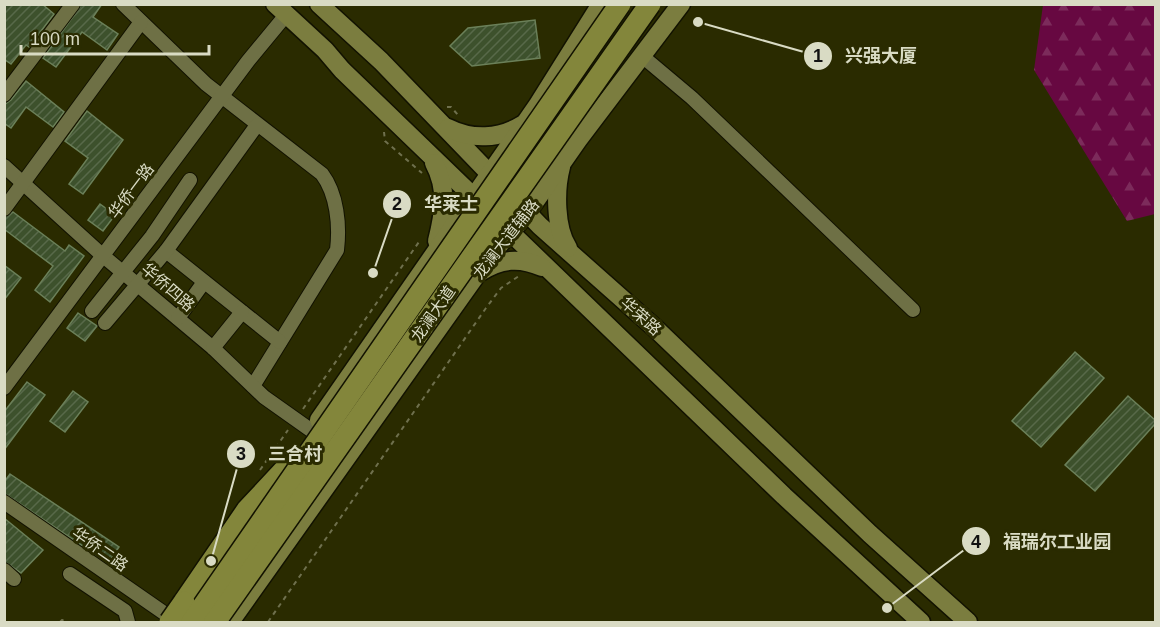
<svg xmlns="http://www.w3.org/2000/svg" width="1160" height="627" font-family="Arial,'Noto Sans SC',sans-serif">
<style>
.forest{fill:url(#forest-firs)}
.building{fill:url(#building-hatch);stroke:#6b8059;stroke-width:1.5}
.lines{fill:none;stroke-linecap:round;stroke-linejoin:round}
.minor-casing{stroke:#121201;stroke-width:16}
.major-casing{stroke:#121201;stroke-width:21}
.highway-casing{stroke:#121201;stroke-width:24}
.path{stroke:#6f704d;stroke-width:2;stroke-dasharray:4.5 4.5;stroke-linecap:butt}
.minor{stroke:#6e7045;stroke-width:14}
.major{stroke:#7b7d3f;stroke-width:18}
.highway{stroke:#83863b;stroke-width:21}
.highway-bridge-casing{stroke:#121201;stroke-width:24;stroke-linecap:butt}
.highway-bridge{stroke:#83863b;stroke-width:21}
.labels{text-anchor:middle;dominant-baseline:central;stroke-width:6;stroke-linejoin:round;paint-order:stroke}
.street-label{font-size:16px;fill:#d9dbc4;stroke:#2a2b00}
.leader{fill:none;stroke:#d9dbc4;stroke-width:2}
.callout-dot{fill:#d9dbc4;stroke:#2a2b00;stroke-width:2}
.mark-label{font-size:18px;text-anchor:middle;font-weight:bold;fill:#111}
.callout-label{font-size:18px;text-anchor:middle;font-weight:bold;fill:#d9dbc4;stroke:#2a2b00;stroke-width:6;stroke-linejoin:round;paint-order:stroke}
</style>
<defs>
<pattern id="forest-firs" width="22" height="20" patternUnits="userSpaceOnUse" patternTransform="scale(1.5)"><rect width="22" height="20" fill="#670841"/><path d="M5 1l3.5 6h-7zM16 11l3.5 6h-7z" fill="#7c2b5b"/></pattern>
<pattern id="building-hatch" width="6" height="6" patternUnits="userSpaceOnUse" patternTransform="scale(1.5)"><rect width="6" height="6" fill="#3d512c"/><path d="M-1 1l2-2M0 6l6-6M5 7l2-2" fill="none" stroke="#586949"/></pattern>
</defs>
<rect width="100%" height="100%" fill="#2a2b00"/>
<path class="forest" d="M 1043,5 L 1155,5 L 1155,214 L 1127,221 L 1034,70 Z"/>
<g class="building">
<path d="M 4,4 L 42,4 L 54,14 L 29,47 L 26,45 L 11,64 L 4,59 Z"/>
<path d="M 82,4 L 102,4 L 93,17 L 118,34 L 107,50 L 82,32 L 56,67 L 43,58 Z"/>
<path d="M 535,20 L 540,58 L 472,66 L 450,46 L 468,28 Z"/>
<path d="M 26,81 L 64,112 L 53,127 L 26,107 L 11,128 L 4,123 L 4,105 L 11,100 Z"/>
<path d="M 87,111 L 123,140 L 83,194 L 69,184 L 88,158 L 65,141 Z"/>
<path d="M 100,204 L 115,215 L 103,231 L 88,220 Z"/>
<path d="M 13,212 L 65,251 L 69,245 L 84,256 L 50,302 L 35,290 L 53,266 L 4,229 L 4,218 Z"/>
<path d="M 4,265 L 21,278 L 4,300 Z"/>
<path d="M 78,313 L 97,326 L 85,341 L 67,328 Z"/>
<path d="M 1075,352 L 1104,378 L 1041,447 L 1012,421 Z"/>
<path d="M 27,382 L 45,395 L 4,450 L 4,412 Z"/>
<path d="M 73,391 L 88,402 L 65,432 L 50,421 Z"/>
<path d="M 1128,396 L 1155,420 L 1155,424 L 1095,491 L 1065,465 Z"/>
<path d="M 10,474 L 119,547 L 108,563 L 4,493 L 4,482 Z"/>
<path d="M 4,518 L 43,550 L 21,573 L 4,561 Z"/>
</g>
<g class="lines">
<g class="minor-casing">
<g id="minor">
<path d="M 123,4 L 206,84 L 322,174 C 337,194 340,225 337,250 L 253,386"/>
<path d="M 642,56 L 692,98 L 913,310"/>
<path d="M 4,95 L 73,4"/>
<path d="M 4,166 L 102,255 L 213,348 L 264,397 L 312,431"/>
<path d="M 4,209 L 141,22"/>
<path d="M 166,251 L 280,342"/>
<path d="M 92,311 L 152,236 L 190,180"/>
<path d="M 178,318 L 204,282"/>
<path d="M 105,323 L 166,251 L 257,125"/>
<path d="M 213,348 L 242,312"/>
<path d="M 4,388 L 248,61 L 286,15"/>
<path d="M 4,502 L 177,622"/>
<path d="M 4,570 L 14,579"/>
<path d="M 70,574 L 125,611 L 128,622"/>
</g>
</g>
<g class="major-casing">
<g id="major">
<path d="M 275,4 L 325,50 L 342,70 L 784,496 L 921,622"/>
<path d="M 319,4 L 381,61 L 540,226 L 655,328 L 870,534 L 968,622"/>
<path d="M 448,128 C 472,140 499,139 522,125"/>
<path d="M 434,163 C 448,189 444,213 437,241"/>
<path d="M 561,167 C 555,190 555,228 568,248"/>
<path d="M 480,272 C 501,259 519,257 542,267"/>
<path d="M 319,420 L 537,106 L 601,4"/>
<path d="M 230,622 L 492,253 L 527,213 L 578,140 L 681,4"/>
</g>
</g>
<g class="highway-casing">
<path id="highway" d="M 184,602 L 247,510 L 288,466"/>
</g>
<g class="path">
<path d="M 447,107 L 451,107 L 458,115"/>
<path d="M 384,132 L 385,141 L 422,173"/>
<path d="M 303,409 L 421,239"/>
<path d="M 260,470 L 288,430"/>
<path d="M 60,622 L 62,620 L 66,622"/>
<path d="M 268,622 L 486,308 L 501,288 L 519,276"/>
</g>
<use href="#minor" class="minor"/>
<use href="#major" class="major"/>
<use href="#highway" class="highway"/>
<g class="highway-bridge-casing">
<g id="highway-bridge">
<path d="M 170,622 L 184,602"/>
<path d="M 192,622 L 620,4"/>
<path d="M 215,622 L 650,4"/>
</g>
</g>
<use href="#highway-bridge" class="highway-bridge"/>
</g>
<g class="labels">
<g class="street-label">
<text transform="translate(131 191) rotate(-53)">华侨一路</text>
<text transform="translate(506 239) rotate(-52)">龙澜大道辅路</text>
<text transform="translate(168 287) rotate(41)">华侨四路</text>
<text transform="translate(433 314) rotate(-55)">龙澜大道</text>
<text transform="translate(641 316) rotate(42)">华荣路</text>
<text transform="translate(100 549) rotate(35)">华侨二路</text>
</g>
</g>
<path class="leader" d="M698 22L818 56M373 273L397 204M211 561L241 454M887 608L976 541"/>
<g class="callout-dot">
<circle cx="698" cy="22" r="6"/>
<circle cx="373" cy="273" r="6"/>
<circle cx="211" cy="561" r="6"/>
<circle cx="887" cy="608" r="6"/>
<circle cx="818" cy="56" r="15"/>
<circle cx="397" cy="204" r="15"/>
<circle cx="241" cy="454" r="15"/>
<circle cx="976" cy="541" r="15"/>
</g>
<g class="mark-label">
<text x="818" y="62">1</text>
<text x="397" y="210">2</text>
<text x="241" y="460">3</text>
<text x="976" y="548">4</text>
</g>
<g class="callout-label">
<text x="881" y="62">兴强大厦</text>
<text x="451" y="210">华莱士</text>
<text x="295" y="460">三合村</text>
<text x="1057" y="548">福瑞尔工业园</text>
</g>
<rect width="1160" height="627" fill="none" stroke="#d9dbc4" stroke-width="12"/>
<path d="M21 45v9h188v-9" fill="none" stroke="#d9dbc4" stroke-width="3"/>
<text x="30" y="45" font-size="18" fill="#d9dbc4" stroke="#2a2b00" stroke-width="4.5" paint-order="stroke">100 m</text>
</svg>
